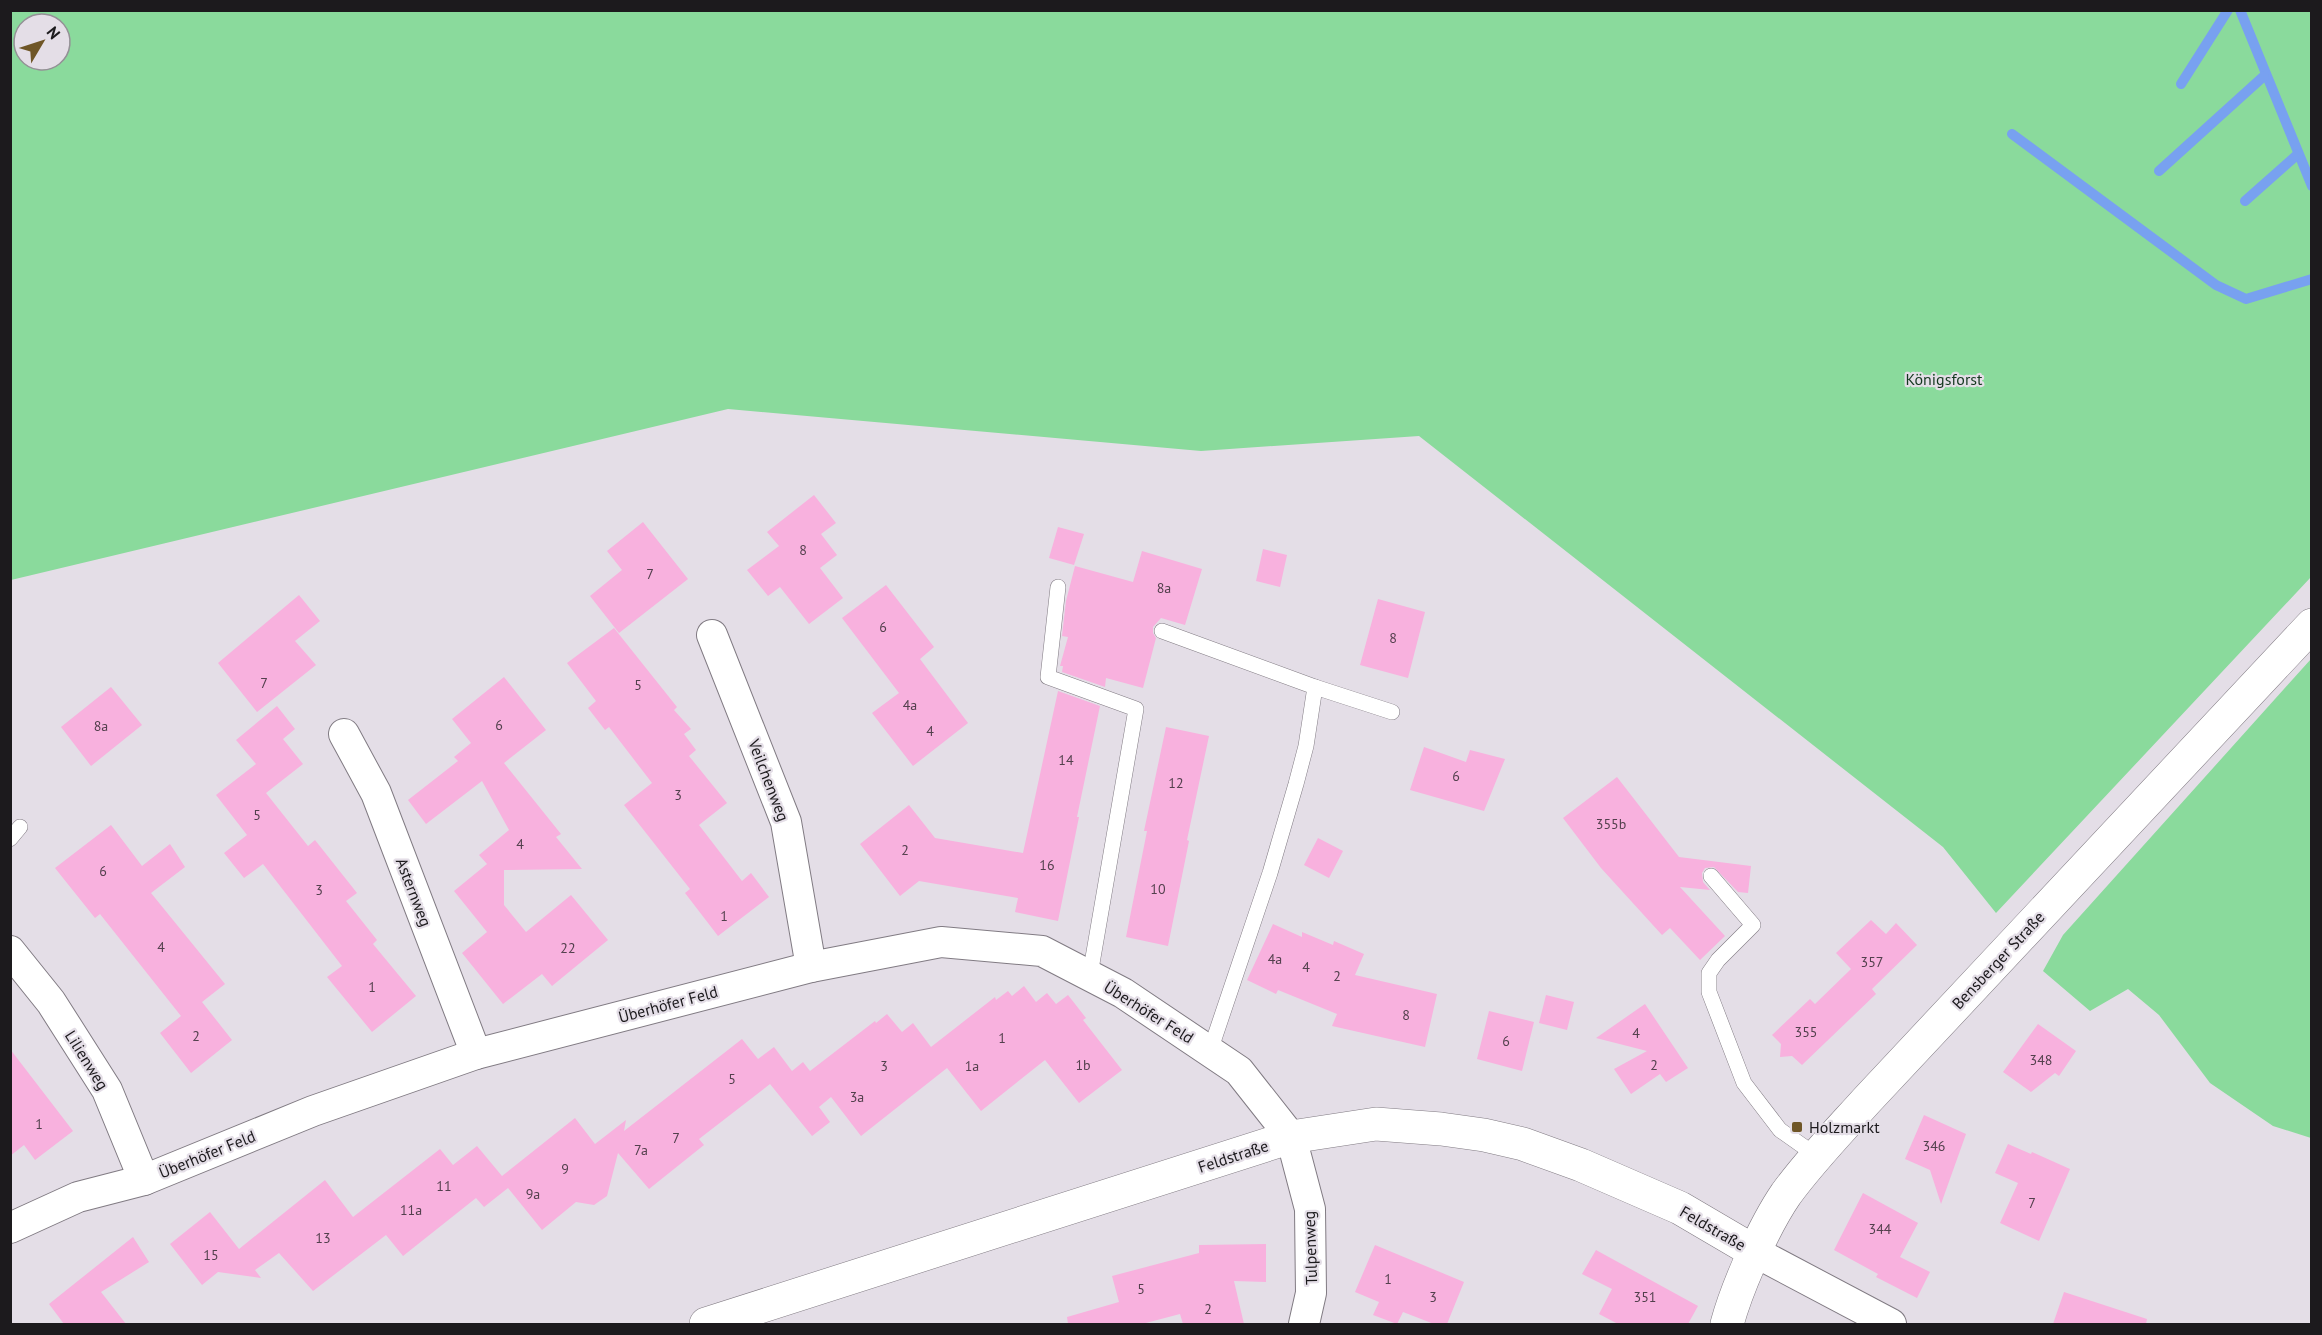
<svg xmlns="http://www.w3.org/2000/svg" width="2322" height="1335" font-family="'PT Sans',sans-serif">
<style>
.green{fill:#8ada9c;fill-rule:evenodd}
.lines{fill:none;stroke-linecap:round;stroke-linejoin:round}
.stream{stroke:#78a1f0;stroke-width:10}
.building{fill:#f8b1de}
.lane-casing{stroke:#817b83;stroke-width:16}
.street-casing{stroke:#817b83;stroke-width:32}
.secondary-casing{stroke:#817b83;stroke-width:34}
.lane{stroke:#fff;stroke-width:15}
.street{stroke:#fff;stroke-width:30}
.secondary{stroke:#fff;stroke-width:33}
.poi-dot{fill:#6f5627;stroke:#e4dee7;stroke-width:2}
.labels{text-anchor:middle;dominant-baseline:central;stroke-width:4.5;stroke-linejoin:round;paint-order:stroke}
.number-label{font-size:14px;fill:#53404d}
.park-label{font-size:16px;fill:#14381f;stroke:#e4dee7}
.street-label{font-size:16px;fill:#1c1a1d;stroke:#e4dee7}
.poi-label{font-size:16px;fill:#1c1a1d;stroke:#e4dee7;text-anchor:start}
</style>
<rect width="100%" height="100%" fill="#e4dee7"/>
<g class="green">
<path d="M 10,11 L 2311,11 L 2311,577 L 1996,913 L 1943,847 L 1419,436 L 1201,451 L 728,409 L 11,580 ZM 24,24 L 60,24 L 60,60 L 24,60 Z"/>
<path d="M 2311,659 L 2311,1138 L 2273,1126 L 2210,1083 L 2159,1015 L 2128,989 L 2090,1011 L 2043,971 L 2063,935 Z"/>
</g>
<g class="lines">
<g class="stream">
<path d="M 2240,10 L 2312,186"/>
<path d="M 2181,84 L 2228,10"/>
<path d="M 2012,134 L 2216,285 L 2246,299 L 2312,279"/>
<path d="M 2159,171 L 2264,76"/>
<path d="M 2245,201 L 2298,154"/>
</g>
</g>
<g class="building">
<path d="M 814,495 L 836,523 L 821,534 L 837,555 L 820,568 L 843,598 L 809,624 L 780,587 L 768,596 L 747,570 L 779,546 L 767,532 Z"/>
<path d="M 643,522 L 688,579 L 619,633 L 590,596 L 622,570 L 607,551 Z"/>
<path d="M 1058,527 L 1084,534 L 1074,565 L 1049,558 Z"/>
<path d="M 1263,549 L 1287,555 L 1280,587 L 1256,581 Z"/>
<path d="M 1142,551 L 1202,569 L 1185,625 L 1161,618 L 1153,627 L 1153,633 L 1156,638 L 1143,688 L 1106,678 L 1105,687 L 1062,672 L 1063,666 L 1060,666 L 1068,637 L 1062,636 L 1066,601 L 1075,566 L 1133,582 Z"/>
<path d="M 886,585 L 934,647 L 920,659 L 968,723 L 913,766 L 872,713 L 899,693 L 842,618 Z"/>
<path d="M 299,595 L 320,621 L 295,641 L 316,665 L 257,712 L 218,663 Z"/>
<path d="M 1378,599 L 1425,612 L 1408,678 L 1360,665 Z"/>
<path d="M 614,628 L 677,707 L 674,710 L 691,729 L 684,734 L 696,750 L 689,756 L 727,803 L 699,825 L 742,881 L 751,873 L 769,897 L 718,936 L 685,893 L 690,889 L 624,805 L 652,783 L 609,727 L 605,730 L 588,708 L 596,701 L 567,663 Z"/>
<path d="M 504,677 L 546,730 L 504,763 L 561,834 L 556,837 L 582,869 L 504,870 L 504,905 L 526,932 L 571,895 L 608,940 L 552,986 L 542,974 L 503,1004 L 462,953 L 487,932 L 454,891 L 487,864 L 479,855 L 509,830 L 482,781 L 426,824 L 408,800 L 458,761 L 454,757 L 471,743 L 452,719 Z"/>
<path d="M 111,687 L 142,725 L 91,766 L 61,727 Z"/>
<path d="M 1058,691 L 1100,706 L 1077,817 L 1079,817 L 1058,921 L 1015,912 L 1018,898 L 919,881 L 900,896 L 860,844 L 909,805 L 935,838 L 1023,853 Z"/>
<path d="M 277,706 L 295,729 L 283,739 L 303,764 L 266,793 L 308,846 L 315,840 L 357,893 L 346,901 L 377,940 L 373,944 L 416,996 L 372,1032 L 327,977 L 342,966 L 263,864 L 244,878 L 224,853 L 247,835 L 216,795 L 256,764 L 236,740 Z"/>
<path d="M 1166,727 L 1209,736 L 1187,840 L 1189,841 L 1168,946 L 1126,937 L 1147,831 L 1144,831 Z"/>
<path d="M 1424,747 L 1466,762 L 1470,750 L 1505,759 L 1484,811 L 1410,790 Z"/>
<path d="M 1617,777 L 1679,857 L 1751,866 L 1748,893 L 1738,892 L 1714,867 L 1705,868 L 1702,873 L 1703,882 L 1710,890 L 1680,887 L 1725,936 L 1700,960 L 1670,928 L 1662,935 L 1601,868 L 1563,818 Z"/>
<path d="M 111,825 L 142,866 L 170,844 L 185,867 L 151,893 L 225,984 L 202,1002 L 232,1040 L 191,1073 L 160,1033 L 181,1016 L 100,914 L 95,918 L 55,868 Z"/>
<path d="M 1318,838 L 1343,851 L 1329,878 L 1304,865 Z"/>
<path d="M 1871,920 L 1886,934 L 1896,923 L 1917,945 L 1872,989 L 1876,994 L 1802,1065 L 1792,1056 L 1780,1057 L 1781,1044 L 1772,1035 L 1810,999 L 1815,1004 L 1851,969 L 1836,953 Z"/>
<path d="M 1273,924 L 1302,937 L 1302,932 L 1333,945 L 1334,941 L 1364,954 L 1355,975 L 1437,994 L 1425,1047 L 1332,1026 L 1337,1014 L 1278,990 L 1276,994 L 1247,980 Z"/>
<path d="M 1024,986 L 1036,1002 L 1047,993 L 1056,1004 L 1068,995 L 1086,1018 L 1083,1020 L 1122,1070 L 1079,1103 L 1045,1060 L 981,1111 L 947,1068 L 861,1136 L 831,1097 L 819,1107 L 830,1122 L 812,1136 L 770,1084 L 699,1139 L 704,1145 L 649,1189 L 618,1153 L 607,1196 L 594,1205 L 576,1202 L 542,1230 L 508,1188 L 484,1207 L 476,1198 L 403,1256 L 386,1235 L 313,1291 L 279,1253 L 255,1270 L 261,1278 L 218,1272 L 202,1285 L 170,1244 L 210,1212 L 239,1249 L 325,1180 L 353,1217 L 440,1149 L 453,1165 L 477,1146 L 502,1176 L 575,1118 L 595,1144 L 626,1120 L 624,1131 L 742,1039 L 758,1059 L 774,1047 L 792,1071 L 803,1062 L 810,1071 L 875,1021 L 876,1023 L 887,1014 L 902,1032 L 913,1023 L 931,1047 L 995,997 L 996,1000 L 1008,991 L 1012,996 Z"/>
<path d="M 1546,995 L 1574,1002 L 1567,1030 L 1539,1023 Z"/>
<path d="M 1645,1004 L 1688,1068 L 1666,1082 L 1660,1074 L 1631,1094 L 1614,1069 L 1647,1051 L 1596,1038 Z"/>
<path d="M 1489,1011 L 1534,1022 L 1522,1071 L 1477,1059 Z"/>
<path d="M 2038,1024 L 2076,1051 L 2059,1076 L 2055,1073 L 2031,1092 L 2003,1072 Z"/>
<path d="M 10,1049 L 73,1131 L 35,1160 L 24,1145 L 10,1156 Z"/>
<path d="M 1924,1115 L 1966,1134 L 1941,1204 L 1930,1170 L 1905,1159 Z"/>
<path d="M 2008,1144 L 2031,1154 L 2032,1152 L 2070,1169 L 2039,1241 L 2000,1223 L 2018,1183 L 1995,1173 Z"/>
<path d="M 1863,1193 L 1918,1223 L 1900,1257 L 1930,1272 L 1917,1298 L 1876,1277 L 1878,1274 L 1834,1250 Z"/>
<path d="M 133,1237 L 149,1262 L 101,1292 L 126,1324 L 64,1324 L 49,1304 Z"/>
<path d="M 1266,1244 L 1266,1282 L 1234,1281 L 1244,1324 L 1183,1324 L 1180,1314 L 1142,1324 L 1068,1324 L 1067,1317 L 1119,1302 L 1112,1276 L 1199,1253 L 1199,1245 Z"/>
<path d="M 1375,1245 L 1464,1282 L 1447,1324 L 1434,1324 L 1403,1312 L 1397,1324 L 1373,1315 L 1379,1302 L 1355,1292 Z"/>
<path d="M 1596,1250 L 1698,1306 L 1688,1324 L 1618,1324 L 1599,1314 L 1612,1289 L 1582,1274 Z"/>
<path d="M 2064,1292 L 2147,1319 L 2146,1324 L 2053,1324 Z"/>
</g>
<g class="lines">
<g class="lane-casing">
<g id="lane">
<path d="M 1058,587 L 1048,677 L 1136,709 L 1090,975"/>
<path d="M 1162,631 L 1315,687 L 1306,746 L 1296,784 L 1270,873 L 1210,1051"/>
<path d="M 1315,687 L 1392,712"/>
<path d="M 10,839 L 20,827"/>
<path d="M 1711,876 L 1753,925 L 1718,960 L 1709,973 L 1709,992 L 1744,1083 L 1780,1130 L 1817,1156"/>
</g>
</g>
<g class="street-casing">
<g id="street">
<path d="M 712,635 L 786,822 L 811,967"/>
<path d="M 344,734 L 376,793 L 476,1054"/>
<path d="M 10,951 L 51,1002 L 107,1090 L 144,1180"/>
<path d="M 10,1228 L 78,1197 L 144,1180 L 313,1111 L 476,1054 L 811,967 L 941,942 L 1042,951 L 1123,993 L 1239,1071 L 1291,1137 L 1310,1209 L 1311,1293 L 1304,1324"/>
<path d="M 1755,1252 L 1891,1324"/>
</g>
</g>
<g class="secondary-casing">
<g id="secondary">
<path d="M 706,1324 L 1291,1137 L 1376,1124 L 1441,1129 L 1484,1135 L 1523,1144 L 1581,1165 L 1680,1208 L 1755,1252"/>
<path d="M 1727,1324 C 1737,1287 1764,1226 1786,1194 C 1810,1161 1840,1130 1867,1100 L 2312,625"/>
</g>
</g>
<use href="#lane" class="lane"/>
<use href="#street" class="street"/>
<use href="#secondary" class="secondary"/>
</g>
<rect class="poi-dot" x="1791" y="1121" width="12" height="12" rx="3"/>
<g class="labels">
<g class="number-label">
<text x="803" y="550">8</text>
<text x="650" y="574">7</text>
<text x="1164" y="588">8a</text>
<text x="883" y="627">6</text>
<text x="1393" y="638">8</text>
<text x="264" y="683">7</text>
<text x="638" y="685">5</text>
<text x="910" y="705">4a</text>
<text x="499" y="725">6</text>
<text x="101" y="726">8a</text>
<text x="930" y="731">4</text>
<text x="1066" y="760">14</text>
<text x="1456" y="776">6</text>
<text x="1176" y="783">12</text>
<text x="678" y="795">3</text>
<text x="257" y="815">5</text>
<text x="1611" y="824">355b</text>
<text x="520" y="844">4</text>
<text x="905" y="850">2</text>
<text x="1047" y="865">16</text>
<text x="103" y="871">6</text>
<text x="1158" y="889">10</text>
<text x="319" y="890">3</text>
<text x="724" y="916">1</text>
<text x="161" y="947">4</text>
<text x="568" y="948">22</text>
<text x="1275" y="959">4a</text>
<text x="1872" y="962">357</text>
<text x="1306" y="967">4</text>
<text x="1337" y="976">2</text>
<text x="372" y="987">1</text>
<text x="1406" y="1015">8</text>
<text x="1806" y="1032">355</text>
<text x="1636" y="1033">4</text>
<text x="196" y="1036">2</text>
<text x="1002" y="1038">1</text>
<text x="1506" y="1041">6</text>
<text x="2041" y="1060">348</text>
<text x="1083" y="1065">1b</text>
<text x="1654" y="1065">2</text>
<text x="884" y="1066">3</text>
<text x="972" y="1066">1a</text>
<text x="732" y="1079">5</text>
<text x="857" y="1097">3a</text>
<text x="39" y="1124">1</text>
<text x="676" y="1138">7</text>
<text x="1934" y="1146">346</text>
<text x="641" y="1150">7a</text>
<text x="565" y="1169">9</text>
<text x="444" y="1186">11</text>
<text x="533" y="1194">9a</text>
<text x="2032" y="1203">7</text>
<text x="411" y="1210">11a</text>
<text x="1880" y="1229">344</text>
<text x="323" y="1238">13</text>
<text x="211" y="1255">15</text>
<text x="1388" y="1279">1</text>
<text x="1141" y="1289">5</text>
<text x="1433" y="1297">3</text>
<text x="1645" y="1297">351</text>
<text x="1208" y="1309">2</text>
</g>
<g class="park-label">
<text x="1944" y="379">Königsforst</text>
</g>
<g class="street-label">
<text transform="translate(769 780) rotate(69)">Veilchenweg</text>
<text transform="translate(414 892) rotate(69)">Asternweg</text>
<text transform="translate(1998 960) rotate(-47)">Bensberger Straße</text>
<text transform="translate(668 1004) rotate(-15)">Überhöfer Feld</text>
<text transform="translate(1149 1012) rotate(32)">Überhöfer Feld</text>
<text transform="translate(87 1060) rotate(58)">Lilienweg</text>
<text transform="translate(207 1154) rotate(-22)">Überhöfer Feld</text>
<text transform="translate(1233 1156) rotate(-18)">Feldstraße</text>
<text transform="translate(1713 1228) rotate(30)">Feldstraße</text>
<text transform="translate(1310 1248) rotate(-92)">Tulpenweg</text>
</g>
<g class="poi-label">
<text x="1809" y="1127">Holzmarkt</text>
</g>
</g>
<rect width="2322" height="1335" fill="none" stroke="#1c1a1d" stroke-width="24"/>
<g transform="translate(42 42) rotate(51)"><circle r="28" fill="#e4dee7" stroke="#949096" stroke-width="1.5"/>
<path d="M0-4.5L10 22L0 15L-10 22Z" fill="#6f5627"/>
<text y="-9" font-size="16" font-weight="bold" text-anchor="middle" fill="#1c1a1d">N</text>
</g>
</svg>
